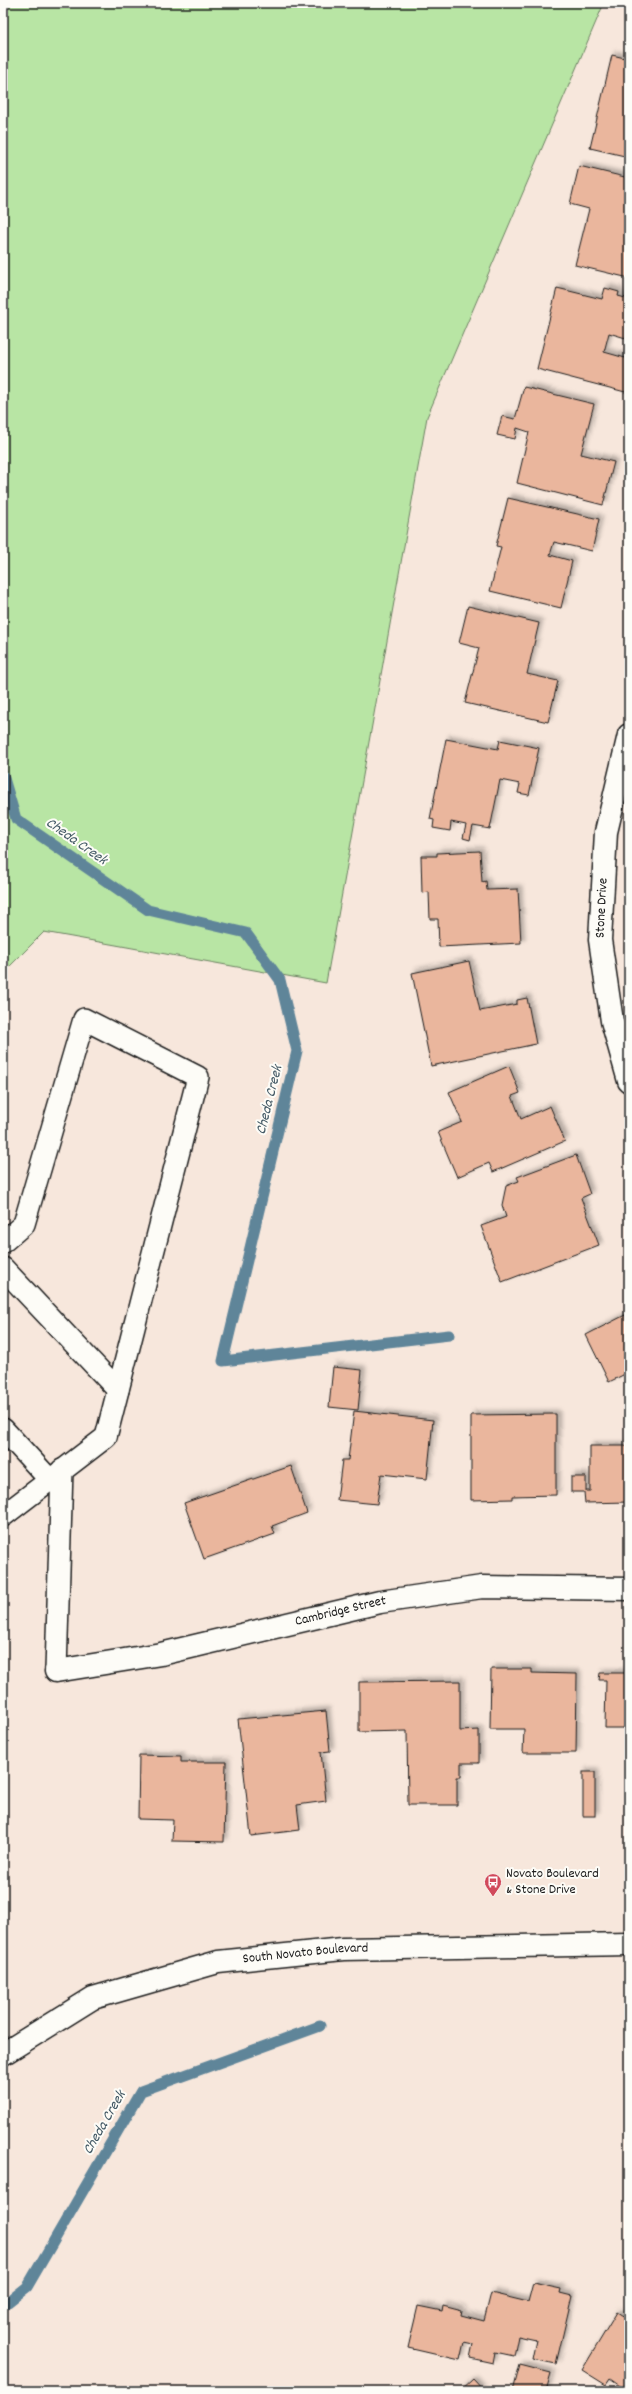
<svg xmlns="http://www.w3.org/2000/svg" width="632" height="2394" font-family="Dekko,sans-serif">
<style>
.green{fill:#b8e5a4;stroke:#6a8060}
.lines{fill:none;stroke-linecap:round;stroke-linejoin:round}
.stream{stroke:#5f8599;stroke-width:11}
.building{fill:#eab69d;stroke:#1c1c1c;filter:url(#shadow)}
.service-casing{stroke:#1c1c1c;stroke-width:24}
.minor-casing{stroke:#1c1c1c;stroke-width:25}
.secondary-casing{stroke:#1c1c1c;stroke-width:25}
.service{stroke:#fdfcf7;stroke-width:21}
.minor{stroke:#fdfcf7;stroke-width:22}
.secondary{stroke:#fdfcf7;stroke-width:22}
.labels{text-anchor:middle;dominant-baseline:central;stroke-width:4;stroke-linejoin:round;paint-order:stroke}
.street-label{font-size:14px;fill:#1c1c1c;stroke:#fdfcf7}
.poi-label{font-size:14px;fill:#1c1c1c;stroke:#fdfcf7;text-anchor:start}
.water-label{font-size:15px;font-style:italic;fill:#435965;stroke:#fdfcf7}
</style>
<defs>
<filter id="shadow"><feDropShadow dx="3.5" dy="-3.5" stdDeviation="2" flood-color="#0004"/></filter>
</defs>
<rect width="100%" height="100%" fill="#f7e7dc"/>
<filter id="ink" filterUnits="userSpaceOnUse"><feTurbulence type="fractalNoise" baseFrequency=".025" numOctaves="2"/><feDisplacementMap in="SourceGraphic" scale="8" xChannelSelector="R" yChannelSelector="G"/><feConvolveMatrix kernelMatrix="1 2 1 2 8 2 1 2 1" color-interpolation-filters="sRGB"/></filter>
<g filter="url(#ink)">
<path class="green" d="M 3,3 L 604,3 L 427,417 L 326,983 L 44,932 L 3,973 Z"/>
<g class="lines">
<g class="stream">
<path d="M 3,775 L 16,819 L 148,910 L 246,933 L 280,980 L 297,1051 L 223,1361 L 449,1335"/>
<path d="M 3,2306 L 27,2287 L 141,2091 L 320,2026"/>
</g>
</g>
<g class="building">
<path d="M 612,55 L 629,59 L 629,157 L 590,148 Z"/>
<path d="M 579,166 L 629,178 L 629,278 L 575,265 L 589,209 L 570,204 Z"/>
<path d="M 557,288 L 602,299 L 605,288 L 619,292 L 618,296 L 629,299 L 629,339 L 609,333 L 604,352 L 629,359 L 629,393 L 537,369 Z"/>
<path d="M 524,387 L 594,404 L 581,454 L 614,462 L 603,505 L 517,483 L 529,432 L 517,428 L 515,439 L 497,435 L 502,416 L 515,419 Z"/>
<path d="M 508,498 L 599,519 L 592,551 L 554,542 L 550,555 L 572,561 L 561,608 L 490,591 L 501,547 L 496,546 Z"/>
<path d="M 468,606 L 539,623 L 527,674 L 558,681 L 548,722 L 465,703 L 479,648 L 459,643 Z"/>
<path d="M 446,739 L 498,749 L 500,740 L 539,748 L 529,795 L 518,793 L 520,784 L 500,780 L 490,829 L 473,826 L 470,840 L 463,838 L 466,825 L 451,822 L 450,831 L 433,828 L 434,820 L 430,819 Z"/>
<path d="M 480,851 L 482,882 L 486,881 L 487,890 L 518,889 L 521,943 L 439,947 L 438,919 L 430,919 L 429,892 L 422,893 L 421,856 L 437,856 L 437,853 Z"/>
<path d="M 469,961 L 480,1011 L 517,1004 L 517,1000 L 527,998 L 536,1044 L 431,1066 L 412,973 Z"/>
<path d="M 509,1066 L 520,1093 L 512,1096 L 521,1119 L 550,1106 L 565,1141 L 493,1172 L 489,1163 L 457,1177 L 438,1132 L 462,1122 L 449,1092 Z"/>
<path d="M 576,1155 L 590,1194 L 581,1198 L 599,1245 L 502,1282 L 481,1226 L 506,1217 L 502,1205 L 506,1186 L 519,1181 L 517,1177 Z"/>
<path d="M 629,1313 L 629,1372 L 609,1382 L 586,1335 Z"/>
<path d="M 333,1367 L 362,1370 L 358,1410 L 329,1407 Z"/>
<path d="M 354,1411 L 433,1420 L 427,1479 L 381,1474 L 377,1504 L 337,1500 L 342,1460 L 348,1460 Z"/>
<path d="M 556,1414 L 556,1495 L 512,1496 L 512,1499 L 471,1500 L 471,1415 Z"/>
<path d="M 590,1446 L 629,1446 L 629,1502 L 585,1503 L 584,1492 L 571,1492 L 571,1477 L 586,1477 L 586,1491 L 590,1491 Z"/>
<path d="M 291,1466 L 307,1513 L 272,1526 L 275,1534 L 204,1559 L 184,1503 Z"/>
<path d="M 491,1669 L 532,1669 L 532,1673 L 577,1674 L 576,1753 L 523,1753 L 524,1729 L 490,1729 Z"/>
<path d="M 600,1673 L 629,1673 L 629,1728 L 605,1728 L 606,1680 L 599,1680 Z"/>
<path d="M 460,1681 L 460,1731 L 479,1730 L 479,1763 L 461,1763 L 461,1777 L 457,1777 L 457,1805 L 408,1805 L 407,1731 L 359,1732 L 359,1682 Z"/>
<path d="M 326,1711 L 330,1751 L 321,1752 L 326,1801 L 297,1805 L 300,1830 L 251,1836 L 238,1719 Z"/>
<path d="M 139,1755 L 181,1756 L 181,1762 L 226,1762 L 224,1842 L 172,1841 L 173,1820 L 138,1819 Z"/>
<rect x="583" y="1772" width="12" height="44"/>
<path d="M 533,2283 L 561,2289 L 560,2293 L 572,2296 L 556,2364 L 532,2359 L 536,2340 L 518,2336 L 514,2356 L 495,2352 L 493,2363 L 470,2358 L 473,2344 L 464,2342 L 460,2360 L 408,2348 L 418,2306 L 442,2311 L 443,2305 L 462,2310 L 461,2315 L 484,2321 L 491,2293 L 528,2302 Z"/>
<path d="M 617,2312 L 628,2319 L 629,2317 L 629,2391 L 617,2391 L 620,2386 L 610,2379 L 606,2385 L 582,2370 Z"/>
<path d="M 520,2365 L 551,2373 L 546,2391 L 513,2391 Z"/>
<path d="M 473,2379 L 484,2391 L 460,2391 Z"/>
</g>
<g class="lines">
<g class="service-casing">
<g id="service">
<path d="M 3,1242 L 24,1224 L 84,1019 L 198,1077 L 106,1437 L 3,1516"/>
<path d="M 3,1268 L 118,1390"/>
<path d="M 3,1429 L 50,1480"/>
<path d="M 56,1671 L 62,1470"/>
</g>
</g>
<g class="minor-casing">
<g id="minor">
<path d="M 629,735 L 606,832 L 600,940 L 612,1021 L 629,1081"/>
<path id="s1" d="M 56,1671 L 161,1654 L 380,1602 L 482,1587 L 629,1589"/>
</g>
</g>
<g class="secondary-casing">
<g id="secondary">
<path id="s2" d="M 3,2054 L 93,1998 L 218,1962 L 343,1949 L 629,1944"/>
</g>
</g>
<use href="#service" class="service"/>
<use href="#minor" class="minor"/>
<use href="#secondary" class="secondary"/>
</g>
</g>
<defs>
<g id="bus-pin" transform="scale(0.9)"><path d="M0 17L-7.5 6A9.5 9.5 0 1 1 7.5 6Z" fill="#d1495b" stroke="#fdfcf7"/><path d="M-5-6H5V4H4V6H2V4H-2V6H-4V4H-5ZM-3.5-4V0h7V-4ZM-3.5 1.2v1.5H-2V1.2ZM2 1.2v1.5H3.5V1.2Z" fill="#fff"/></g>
</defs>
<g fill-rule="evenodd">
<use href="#bus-pin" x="493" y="1882"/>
</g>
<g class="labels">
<g class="street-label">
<text transform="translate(602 908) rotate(-87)">Stone Drive</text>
<text stroke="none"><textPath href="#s1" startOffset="291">Cambridge Street</textPath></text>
<text stroke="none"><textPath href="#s2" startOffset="324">South Novato Boulevard</textPath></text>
</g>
<g class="poi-label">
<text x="506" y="1874">Novato Boulevard<tspan x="506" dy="16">&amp; Stone Drive</tspan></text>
</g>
<g class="water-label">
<text transform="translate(76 842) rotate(35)">Cheda Creek</text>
<text transform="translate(270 1100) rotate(-76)">Cheda Creek</text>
<text transform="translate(105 2123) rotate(-60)">Cheda Creek</text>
</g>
</g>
<rect width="632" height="2394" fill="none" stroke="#fdfcf7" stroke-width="16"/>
<rect x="8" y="8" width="616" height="2378" fill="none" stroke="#1c1c1c" stroke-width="1.5" filter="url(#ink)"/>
</svg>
